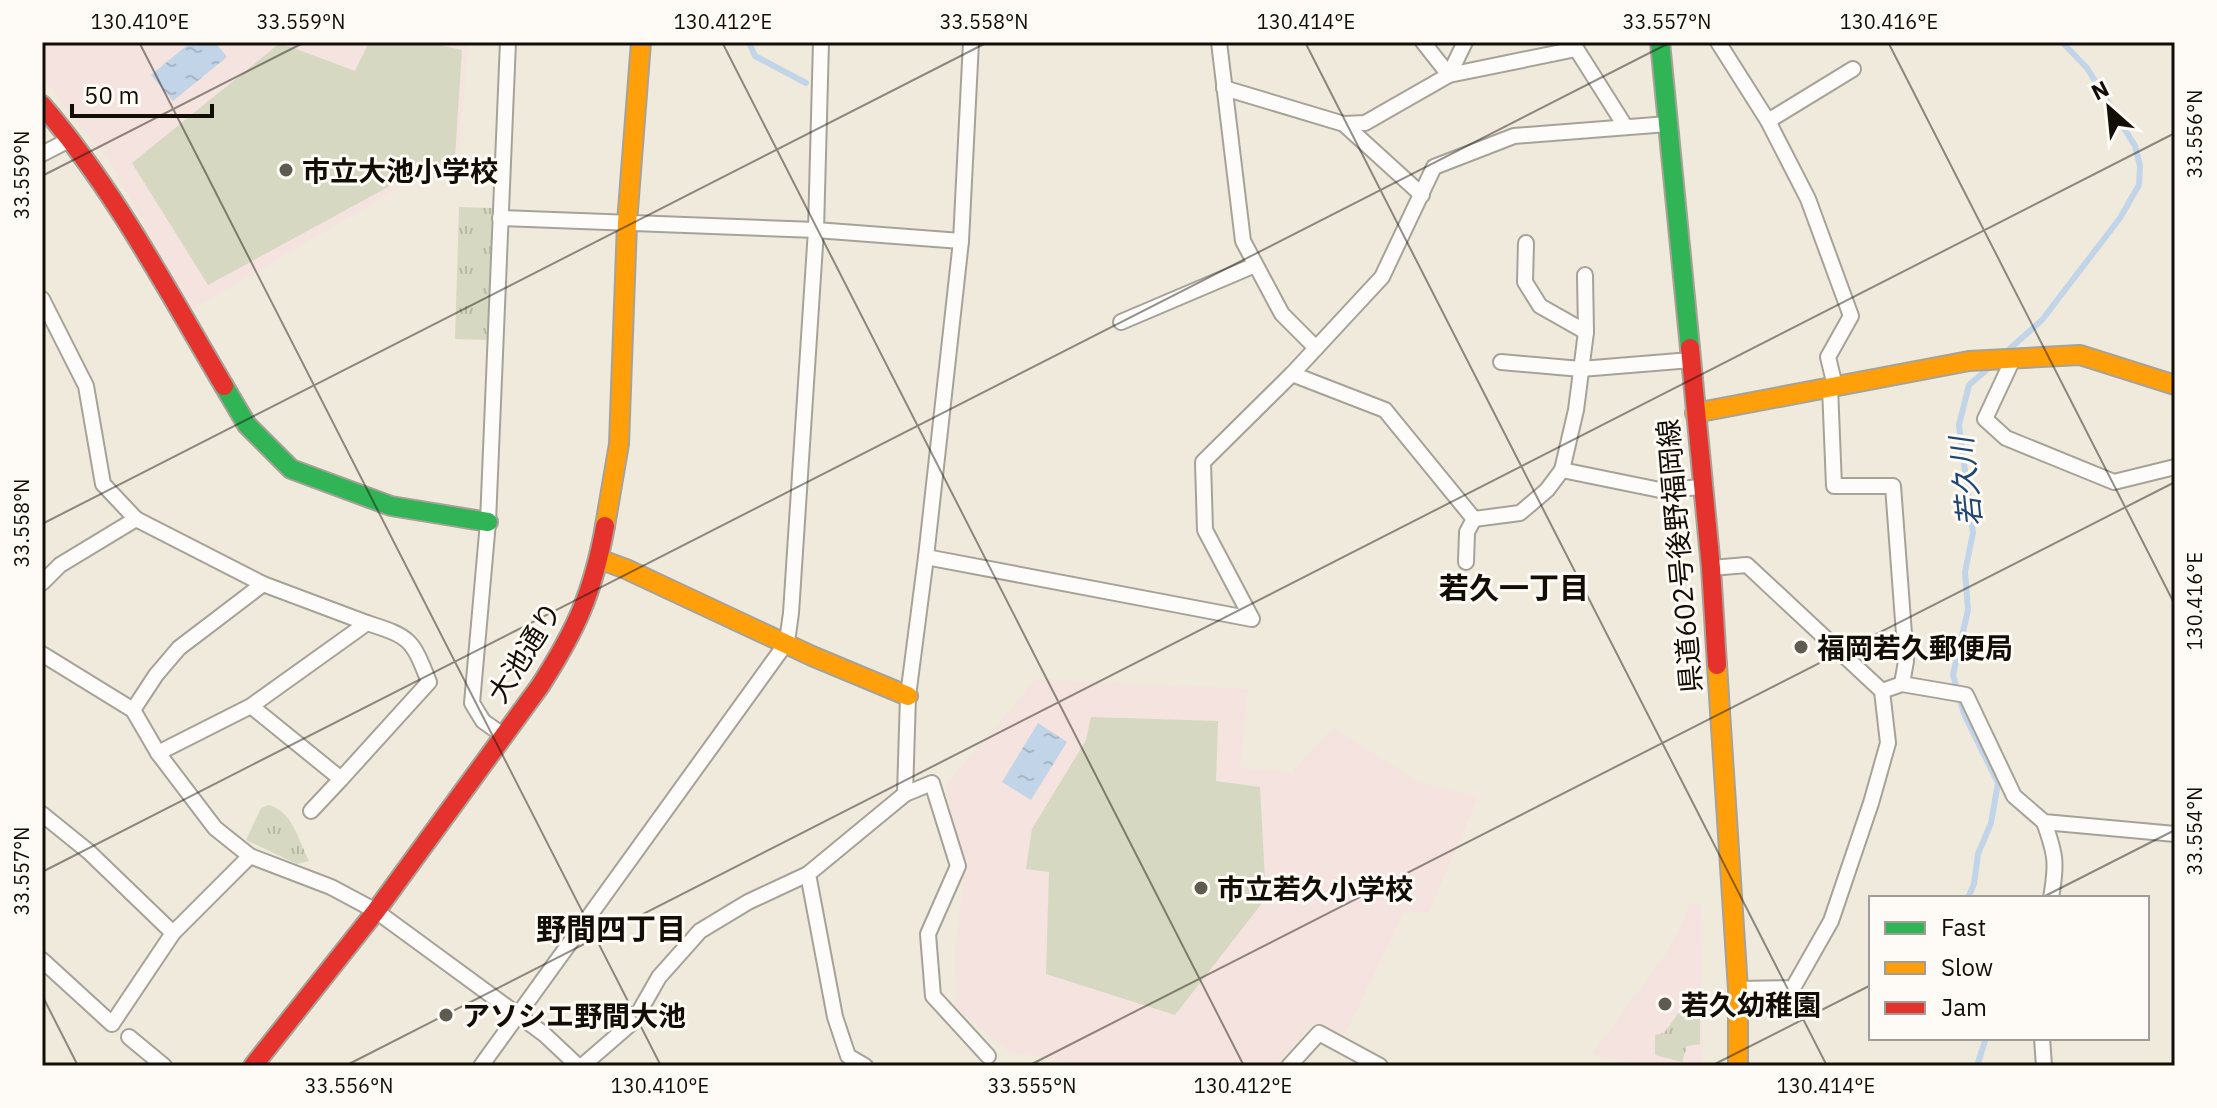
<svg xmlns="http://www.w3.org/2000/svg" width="2217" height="1108" font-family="'IBM Plex Sans','Noto Sans JP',sans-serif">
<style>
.education{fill:#f4e3de}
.grass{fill:#d6d8c1}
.park{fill:url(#park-tufts)}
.water{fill:url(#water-ripples)}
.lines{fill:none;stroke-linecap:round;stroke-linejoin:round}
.stream{stroke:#c2d5e8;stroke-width:6}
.street-casing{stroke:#a7a298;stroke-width:18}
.fast-casing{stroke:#a7a298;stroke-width:22}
.slow-casing{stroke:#a7a298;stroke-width:22}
.jam-casing{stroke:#a7a298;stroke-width:22}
.street{stroke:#fdfcfa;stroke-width:14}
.fast{stroke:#30b455;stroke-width:18}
.slow{stroke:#ff9f0a;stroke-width:18}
.jam{stroke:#e5322d;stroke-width:18}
.ticks{fill:none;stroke:#120e06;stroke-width:2;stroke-opacity:0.45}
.poi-dot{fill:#605b51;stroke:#fefbf6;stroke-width:3}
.labels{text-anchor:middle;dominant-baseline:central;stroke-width:6;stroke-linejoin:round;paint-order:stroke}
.poi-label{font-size:28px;font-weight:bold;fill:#120e06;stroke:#fefbf6;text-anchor:start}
.street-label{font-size:28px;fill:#120e06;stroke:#fefbf6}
.water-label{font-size:30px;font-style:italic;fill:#1d4772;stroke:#fefbf6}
.neighbourhood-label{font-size:30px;font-weight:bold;fill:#120e06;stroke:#fefbf6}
.neatline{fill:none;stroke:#120e06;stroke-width:3}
.ticks-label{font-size:20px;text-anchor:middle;fill:#120e06}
</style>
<defs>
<pattern id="park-tufts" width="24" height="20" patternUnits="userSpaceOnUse" patternTransform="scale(2)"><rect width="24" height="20" fill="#d6d8c1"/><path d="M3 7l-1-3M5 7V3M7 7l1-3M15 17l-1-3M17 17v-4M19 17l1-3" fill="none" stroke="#b7b8a4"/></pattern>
<pattern id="water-ripples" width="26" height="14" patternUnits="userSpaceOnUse" patternTransform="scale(2)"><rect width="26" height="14" fill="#c2d5e8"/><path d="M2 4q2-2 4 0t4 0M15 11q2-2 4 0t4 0" fill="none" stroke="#a6b6c6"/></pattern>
</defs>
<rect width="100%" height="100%" fill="#f0eadd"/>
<g class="education">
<path d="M 42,42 L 451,42 L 468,46 L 457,177 L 416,178 L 191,310 L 111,164 L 42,77 Z"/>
<path d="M 1036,679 L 1248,689 L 1240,768 L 1292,772 L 1333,727 L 1418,782 L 1478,797 L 1429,912 L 1404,912 L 1345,1034 L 1313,1024 L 1275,1066 L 1088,1066 L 1008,1051 L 956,1007 L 955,952 L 965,865 L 945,786 Z"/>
<path d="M 1701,903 L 1703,1066 L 1648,1066 L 1592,1054 L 1666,954 L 1684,920 L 1689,904 Z"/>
</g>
<g class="grass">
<path d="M 369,42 L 426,42 L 462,50 L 454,172 L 412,174 L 208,285 L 132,163 L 280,43 L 355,71 Z"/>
<path d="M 1091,717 L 1218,721 L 1216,781 L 1260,787 L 1266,898 L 1175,1015 L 1046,974 L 1049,872 L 1026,869 L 1032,829 L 1086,740 Z"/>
</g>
<g class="park">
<path d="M 459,207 L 492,208 L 488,340 L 455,339 Z"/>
<path d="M 268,805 C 292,810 298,839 309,861 L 297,864 L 246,840 L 261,808 Z"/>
<path d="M 1700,998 L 1700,1044 L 1687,1046 L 1682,1062 L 1655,1055 L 1655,1035 L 1664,1033 L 1689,999 Z"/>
</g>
<g class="water">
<path d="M 191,42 L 215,42 L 227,57 L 173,101 L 151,75 Z"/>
<path d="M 1038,723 L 1067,742 L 1031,800 L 1002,782 Z"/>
</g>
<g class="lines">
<g class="stream">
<path d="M 749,42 L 755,56 L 806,83"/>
<path d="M 2005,353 L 2042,320 L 2120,218 L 2139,185 L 2140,166 L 2135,146 L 2087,68 L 2062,42"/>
<path d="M 1968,898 L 1974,884 L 1978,854 L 1991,823 L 1998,783 L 1964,714 L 1953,675 L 1968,610 L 1965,572 L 1973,533 L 1959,425 L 1969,385 L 1991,366"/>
<path d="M 1977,1066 L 1986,1038"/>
</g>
<g class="street-casing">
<g id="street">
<path d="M 1219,42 L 1243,241 L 1282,314 L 1316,348"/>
<path d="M 1423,42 L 1449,75 L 1465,42"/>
<path d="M 1572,42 L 1625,126"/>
<path d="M 1718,42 L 1768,121 L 1808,199 L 1851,316 L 1828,357 L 1835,386"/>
<path d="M 1224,88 L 1344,124 L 1422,195"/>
<path d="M 1768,121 L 1853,69"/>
<path d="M 1344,124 L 1365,123 L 1449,75 L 1576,49"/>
<path d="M 42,154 L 71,139"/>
<path d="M 500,218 L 816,230 L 961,241"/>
<path d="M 1526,243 L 1525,282 L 1540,306 L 1586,332 L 1576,410 L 1562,470"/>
<path d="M 1585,275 L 1586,332"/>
<path d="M 42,299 L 86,386 L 103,484 L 136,519"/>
<path d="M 1121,322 L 1255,265"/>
<path d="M 2013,359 L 1985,419 L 2006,438 L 2114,482 L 2175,467"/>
<path d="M 1501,362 L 1581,369 L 1691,360"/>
<path d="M 1292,374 L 1385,410 L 1474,519 L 1467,532 L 1466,562"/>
<path d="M 1830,387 L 1834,486 L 1893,486 L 1906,661 L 1902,684"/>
<path d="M 1474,519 L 1520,513 L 1547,490 L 1562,470 L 1660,490 L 1703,487"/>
<path d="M 926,557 L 1252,619 L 1205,530 L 1203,462 L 1292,374 L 1382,277 L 1434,167 L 1514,136 L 1668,124"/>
<path d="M 1711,568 L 1747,565 L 1882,691 L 1902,684 L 1966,695 L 2014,796 L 2044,822 L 2175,834"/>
<path d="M 42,583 L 60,565 L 136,519 L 263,584"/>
<path d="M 42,654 L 133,710 L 158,753 L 215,828 L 250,856 L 331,887 L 376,911 L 544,1034 L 578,1066"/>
<path d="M 133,710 L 156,675 L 179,648 L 263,584 L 367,623"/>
<path d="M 504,736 L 483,721 L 472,703 L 488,522 L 508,42"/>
<path d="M 158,753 L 251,706 L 367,623 C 411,637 412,639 429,682 L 341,779 L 251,706"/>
<path d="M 905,794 L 932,783 L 958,866 L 928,934 L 933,996 L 988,1056"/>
<path d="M 311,811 L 341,779"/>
<path d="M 42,814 L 89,852 L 173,933"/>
<path d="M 2044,822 C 2056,855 2057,863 2051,898"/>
<path d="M 42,960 L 112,1024 L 173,933 L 250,856"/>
<path d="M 1738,989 L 1793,988 L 1831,921 L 1871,803 L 1888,743 L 1882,691"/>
<path d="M 129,1037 L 164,1066"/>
<path d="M 2042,1038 L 2044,1066"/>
<path d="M 481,1066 L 787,642 L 791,613 L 816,230 L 821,42"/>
<path d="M 582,1066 L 634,1021 L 659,977 L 700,931 L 748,902 L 808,874"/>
<path d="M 865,1066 L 848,1056 L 835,1017 L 808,874 L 905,794 L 908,696 L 926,557 L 961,241 L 971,42"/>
<path d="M 1289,1066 L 1319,1033 L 1380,1066"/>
</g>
</g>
<g class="fast-casing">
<g id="fast">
<path d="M 1660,42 L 1690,348"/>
<path d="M 224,386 L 247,425 L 291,469 L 391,506 L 488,522"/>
</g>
</g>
<g class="slow-casing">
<g id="slow">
<path d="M 1695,413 L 1969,361 L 2080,355 L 2175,385"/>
<path d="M 605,526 L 619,444 L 627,223 L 641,42"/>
<path d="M 599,559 L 626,569 L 812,656 L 908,696"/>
<path d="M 1717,665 L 1738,989 L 1738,1066"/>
</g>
</g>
<g class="jam-casing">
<g id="jam">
<path d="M 42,105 C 115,190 167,290 224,386"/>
<path d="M 1690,348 L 1711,568 L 1717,665"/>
<path d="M 253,1066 L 376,911 L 540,686 C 576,630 593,593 605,526"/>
</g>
</g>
<use href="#street" class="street"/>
<use href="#fast" class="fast"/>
<use href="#slow" class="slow"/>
<use href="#jam" class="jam"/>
</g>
<path class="ticks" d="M 139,42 L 661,1066M 722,42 L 1244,1066M 1305,42 L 1827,1066M 1888,42 L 2175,605M 42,176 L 305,42M 42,524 L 988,42M 42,872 L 1671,42M 2041,898 L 2175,830M 42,995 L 78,1066M 345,1066 L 2175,133M 1028,1066 L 2175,482M 1711,1066 L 1871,985"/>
<g class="poi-dot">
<circle cx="286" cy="170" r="8"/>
<circle cx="1801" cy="647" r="8"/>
<circle cx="1201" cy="888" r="8"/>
<circle cx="1665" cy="1004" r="8"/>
<circle cx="446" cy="1015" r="8"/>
</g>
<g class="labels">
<g class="poi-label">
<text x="302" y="170">市立大池小学校</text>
<text x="1817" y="647">福岡若久郵便局</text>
<text x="1217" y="888">市立若久小学校</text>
<text x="1681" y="1004">若久幼稚園</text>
<text x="462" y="1015">アソシエ野間大池</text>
</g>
<g class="street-label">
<text transform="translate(1679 556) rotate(-95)">県道602号後野福岡線</text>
<text transform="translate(524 652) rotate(-58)">大池通り</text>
</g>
<g class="water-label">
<text transform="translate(1965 482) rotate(-96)">若久川</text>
</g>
<g class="neighbourhood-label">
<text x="1514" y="587">若久一丁目</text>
<text x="611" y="928">野間四丁目</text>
</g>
</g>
<rect width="2217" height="1108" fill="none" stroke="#fefbf6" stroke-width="88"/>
<rect x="1869" y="896" width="280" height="144" fill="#fefbf6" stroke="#a09c96" stroke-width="2"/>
<rect x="1885" y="922" width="40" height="12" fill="#30b455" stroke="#a09c96" stroke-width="2"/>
<text x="1941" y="936" font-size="24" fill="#120e06">Fast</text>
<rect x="1885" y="962" width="40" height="12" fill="#ff9f0a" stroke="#a09c96" stroke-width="2"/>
<text x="1941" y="976" font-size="24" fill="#120e06">Slow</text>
<rect x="1885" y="1002" width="40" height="12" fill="#e5322d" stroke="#a09c96" stroke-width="2"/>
<text x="1941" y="1016" font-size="24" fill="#120e06">Jam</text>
<g transform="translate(2109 108) rotate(333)" stroke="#fefbf6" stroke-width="6" paint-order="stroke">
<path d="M0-6L14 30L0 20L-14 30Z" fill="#120e06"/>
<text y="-12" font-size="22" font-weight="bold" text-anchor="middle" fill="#120e06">N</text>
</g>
<path d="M72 104v12h140v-12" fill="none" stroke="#120e06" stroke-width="4"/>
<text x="84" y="104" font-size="24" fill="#120e06" stroke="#fefbf6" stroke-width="6" paint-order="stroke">50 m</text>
<rect x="44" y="44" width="2129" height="1020" class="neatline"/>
<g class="ticks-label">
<text x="140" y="29">130.410°E</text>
<text x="301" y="29">33.559°N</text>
<text x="723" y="29">130.412°E</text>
<text x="984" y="29">33.558°N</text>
<text x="1306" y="29">130.414°E</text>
<text x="1667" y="29">33.557°N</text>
<text x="1889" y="29">130.416°E</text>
<text transform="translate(2195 134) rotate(-90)" y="7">33.556°N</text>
<text transform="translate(22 175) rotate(-90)" y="7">33.559°N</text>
<text transform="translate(22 523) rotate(-90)" y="7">33.558°N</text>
<text transform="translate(2195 601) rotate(-90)" y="7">130.416°E</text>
<text transform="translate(2195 831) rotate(-90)" y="7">33.554°N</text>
<text transform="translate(22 871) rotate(-90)" y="7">33.557°N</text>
<text x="349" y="1093">33.556°N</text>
<text x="660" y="1093">130.410°E</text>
<text x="1032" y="1093">33.555°N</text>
<text x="1243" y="1093">130.412°E</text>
<text x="1826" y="1093">130.414°E</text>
</g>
</svg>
